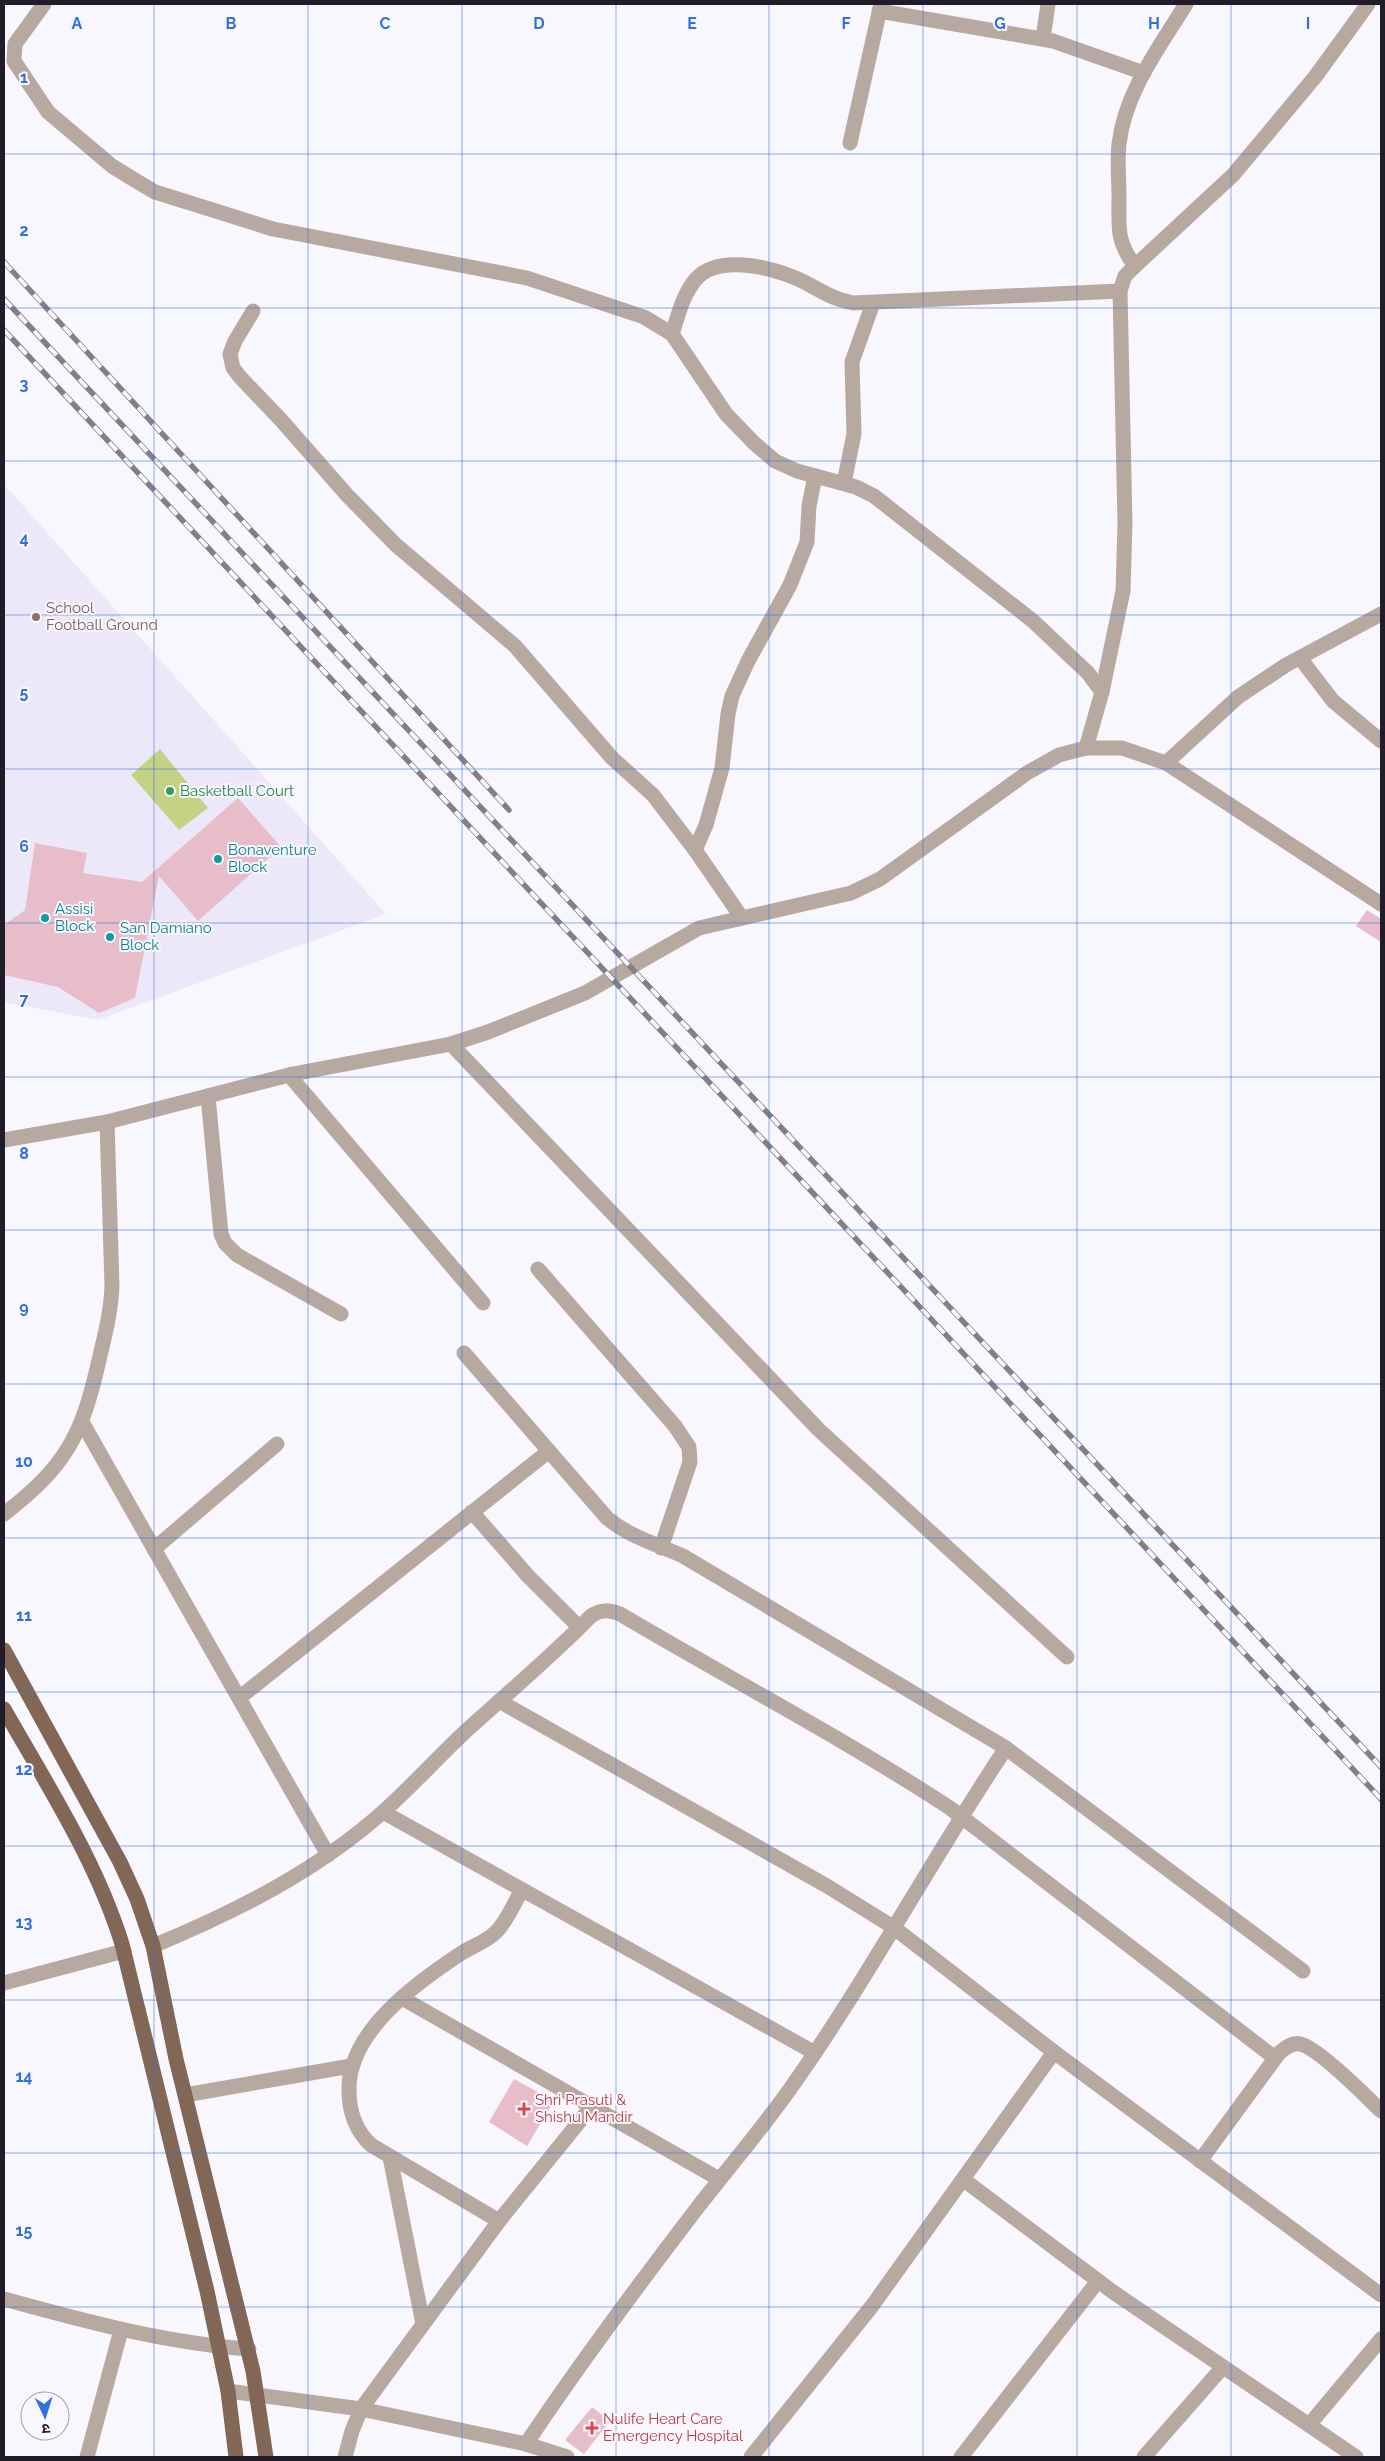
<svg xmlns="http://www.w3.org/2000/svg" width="1385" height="2461" font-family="Raleway,'Noto Sans Devanagari',sans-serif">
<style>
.built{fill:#ede8f9}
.green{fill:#c3d285}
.building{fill:#e6bdc9}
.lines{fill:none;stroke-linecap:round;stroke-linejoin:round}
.minor{stroke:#b8a9a0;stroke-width:15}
.major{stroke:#826757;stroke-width:15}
.rail-casing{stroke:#827f89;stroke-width:5.5}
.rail{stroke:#f9f7fe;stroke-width:4;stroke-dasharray:11;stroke-linecap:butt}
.grid{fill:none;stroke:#316fdd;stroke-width:1;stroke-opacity:0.55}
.education-dot{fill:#8d6e63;stroke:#f9f7fe;stroke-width:2}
.leisure-dot{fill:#2e9e5b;stroke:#f9f7fe;stroke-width:2}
.culture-dot{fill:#0f9aa8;stroke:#f9f7fe;stroke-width:2}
.health-dot{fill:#e0444e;stroke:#f9f7fe;stroke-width:2}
.labels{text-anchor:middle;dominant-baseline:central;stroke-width:4;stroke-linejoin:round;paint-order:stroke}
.education-label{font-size:15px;fill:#785e54;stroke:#f9f7fe;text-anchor:start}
.leisure-label{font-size:15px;fill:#27864d;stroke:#f9f7fe;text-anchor:start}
.culture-label{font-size:15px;fill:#0d838f;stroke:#f9f7fe;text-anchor:start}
.health-label{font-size:15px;fill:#be3a42;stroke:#f9f7fe;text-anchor:start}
.grid-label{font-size:16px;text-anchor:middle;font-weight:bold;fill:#316fdd;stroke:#f9f7fe;stroke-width:4;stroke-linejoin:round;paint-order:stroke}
</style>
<rect width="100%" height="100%" fill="#f9f7fe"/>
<path class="built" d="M 4,484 L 386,914 L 98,1020 L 4,1002 Z"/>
<path class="green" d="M 160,749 L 208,808 L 179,830 L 131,775 Z"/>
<g class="building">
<path d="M 238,798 L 281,847 L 198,921 L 159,876 L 135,998 L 99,1013 L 58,987 L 4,975 L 4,925 L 25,910 L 35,843 L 87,853 L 83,873 L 142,882 Z"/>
<path d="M 1367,910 L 1381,919 L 1381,942 L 1356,926 Z"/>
<path d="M 514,2079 L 554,2101 L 527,2146 L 489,2122 Z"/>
<path d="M 592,2407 L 610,2421 L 584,2454 L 565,2440 Z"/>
</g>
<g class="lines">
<g class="minor">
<path d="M 44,4 L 15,44 L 14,61 L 48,112 L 112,166 L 133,179 L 155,192 L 273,229 L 527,278 L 644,317 L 672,334 L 726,414 L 754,443 L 775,461 L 797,471 L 856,487 L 874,496 L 1033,621 L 1088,673 L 1102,692"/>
<path d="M 879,11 L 1053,41 L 1144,73"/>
<path d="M 1043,39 L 1048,4"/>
<path d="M 850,143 L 881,4"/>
<path d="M 1135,266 C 1116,241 1119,227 1119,197 C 1119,180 1117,161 1119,144 C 1125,92 1159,48 1186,4"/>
<path d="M 253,311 L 235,341 L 230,354 L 233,368 L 240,377 L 281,420 L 347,495 L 396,545 L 515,646 L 612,758 L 653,795 L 695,850 L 742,918"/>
<path d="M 672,334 C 678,316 683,294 696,279 C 720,252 781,269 808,284 C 827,294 831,298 853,303 L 1120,291"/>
<path d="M 844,483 L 854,434 L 852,362 L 873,303"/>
<path d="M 1300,658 L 1333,701 L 1381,741"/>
<path d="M 1086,748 L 1102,692 L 1123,591 L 1125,524 L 1120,291 L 1125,276 L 1135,266 L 1233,175 L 1315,77 L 1368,4"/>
<path d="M 1166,763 L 1238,697 L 1286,665 L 1381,614"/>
<path d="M 695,850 L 706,825 L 722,768 L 728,714 L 732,696 L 748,661 L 790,585 L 807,542 L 809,506 L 815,476"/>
<path d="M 451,1044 L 819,1430 L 1067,1657"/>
<path d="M 289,1075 L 483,1303"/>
<path d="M 208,1096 L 221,1234 L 225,1243 L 237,1255 L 341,1314"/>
<path d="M 4,1140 L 107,1122 L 293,1074 L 451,1044 L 488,1032 L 585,993 L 699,928 L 851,893 L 880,879 L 1027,773 L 1059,755 L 1086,748 L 1122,748 L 1166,763 L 1381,904"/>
<path d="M 538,1269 L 675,1426 L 689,1447 L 690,1462 L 661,1548"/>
<path d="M 464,1353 L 607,1518 C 630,1537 656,1544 683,1556 L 1006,1748 L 1303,1971"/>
<path d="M 82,1422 L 328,1855"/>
<path d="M 472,1512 L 528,1576 L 579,1627"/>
<path d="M 4,1514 C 66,1466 82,1436 99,1360 C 105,1335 111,1311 112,1286 L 107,1122"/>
<path d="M 154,1549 L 277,1444"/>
<path d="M 239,1698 L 549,1451"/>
<path d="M 499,1701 L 827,1886 L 893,1927 L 1054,2052 L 1381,2295"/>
<path d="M 383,1812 L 815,2053"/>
<path d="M 153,1946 C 235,1912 317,1871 384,1811 C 413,1785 439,1756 468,1729 C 509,1692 552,1656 591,1616 C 601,1609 609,1610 620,1614 C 730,1679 843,1738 950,1808 L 1275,2058"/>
<path d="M 4,1983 L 124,1951"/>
<path d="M 402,1998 L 719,2179"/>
<path d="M 185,2095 L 351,2066"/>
<path d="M 390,2157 L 423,2324"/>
<path d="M 1200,2161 L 1279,2053 C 1285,2048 1292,2042 1300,2044 C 1317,2047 1367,2097 1381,2111"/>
<path d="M 964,2180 L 1113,2292 L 1356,2457"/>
<path d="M 499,2221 L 371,2145 C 355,2130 349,2112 349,2090 C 348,2032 416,1983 460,1954 C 472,1946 486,1942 496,1932 C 507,1921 514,1903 522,1890"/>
<path d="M 4,2299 C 84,2321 165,2343 249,2349"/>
<path d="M 228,2391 L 361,2409 L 526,2444 L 567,2457"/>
<path d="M 1309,2425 L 1381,2339"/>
<path d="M 526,2444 C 580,2363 639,2284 698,2207 C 729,2167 761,2130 790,2089 C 868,1979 931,1860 1006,1748"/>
<path d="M 87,2457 L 121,2330"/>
<path d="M 345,2457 L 352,2431 L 361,2409 L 499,2221 L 592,2106"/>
<path d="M 751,2457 L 872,2306 L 1054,2052"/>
<path d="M 961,2457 L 1098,2281"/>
<path d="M 1144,2457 L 1223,2367"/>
</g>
<g class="major">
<path d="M 4,1650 L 120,1862 L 137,1899 L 153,1946 L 176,2059 L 253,2371 L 266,2457"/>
<path d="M 4,1709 C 47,1785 96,1860 122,1944 L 207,2291 L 228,2391 L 236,2457"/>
</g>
<g class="rail-casing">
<g id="rail">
<path d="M 4,262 L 509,810"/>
<path d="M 4,299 L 1381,1767"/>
<path d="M 4,330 L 1381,1799"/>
</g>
</g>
<use href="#rail" class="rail"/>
</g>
<path class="grid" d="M 154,4 L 154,2457M 308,4 L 308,2457M 462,4 L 462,2457M 616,4 L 616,2457M 769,4 L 769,2457M 923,4 L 923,2457M 1077,4 L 1077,2457M 1231,4 L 1231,2457M 4,154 L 1381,154M 4,308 L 1381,308M 4,461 L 1381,461M 4,615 L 1381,615M 4,769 L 1381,769M 4,923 L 1381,923M 4,1077 L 1381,1077M 4,1230 L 1381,1230M 4,1384 L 1381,1384M 4,1538 L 1381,1538M 4,1692 L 1381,1692M 4,1846 L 1381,1846M 4,2000 L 1381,2000M 4,2153 L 1381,2153M 4,2307 L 1381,2307"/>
<circle class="education-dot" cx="36" cy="617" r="5"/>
<circle class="leisure-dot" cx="170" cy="791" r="5"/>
<g class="culture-dot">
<circle cx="218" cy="859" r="5"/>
<circle cx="45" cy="918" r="5"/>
<circle cx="110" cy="937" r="5"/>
</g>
<g class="health-dot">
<path d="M521.5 2101.5h5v5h5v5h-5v5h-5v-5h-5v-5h5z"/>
<path d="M589.5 2420.5h5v5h5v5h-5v5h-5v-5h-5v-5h5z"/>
</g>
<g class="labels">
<g class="education-label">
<text x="46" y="608">School<tspan x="46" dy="17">Football Ground</tspan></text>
</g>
<g class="leisure-label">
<text x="180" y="791">Basketball Court</text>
</g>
<g class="culture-label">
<text x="228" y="850">Bonaventure<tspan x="228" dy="17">Block</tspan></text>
<text x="55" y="909">Assisi<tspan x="55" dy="17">Block</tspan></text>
<text x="120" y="928">San Damiano<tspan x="120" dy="17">Block</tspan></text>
</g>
<g class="health-label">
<text x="535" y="2100">Shri Prasuti &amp;<tspan x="535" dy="17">Shishu Mandir</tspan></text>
<text x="603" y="2419">Nulife Heart Care<tspan x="603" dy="17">Emergency Hospital</tspan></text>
</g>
</g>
<g class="grid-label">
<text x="77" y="29">A</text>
<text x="231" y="29">B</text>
<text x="385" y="29">C</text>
<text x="539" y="29">D</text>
<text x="692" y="29">E</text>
<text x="846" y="29">F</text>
<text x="1000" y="29">G</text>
<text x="1154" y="29">H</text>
<text x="1308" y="29">I</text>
<text x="24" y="83">1</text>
<text x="24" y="236">2</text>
<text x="24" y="390">3</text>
<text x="24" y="544">4</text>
<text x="24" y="698">5</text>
<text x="24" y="852">6</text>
<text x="24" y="1005">7</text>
<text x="24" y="1159">8</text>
<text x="24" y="1313">9</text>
<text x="24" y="1467">10</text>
<text x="24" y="1621">11</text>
<text x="24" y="1775">12</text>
<text x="24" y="1928">13</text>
<text x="24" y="2082">14</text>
<text x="24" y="2236">15</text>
</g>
<rect width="1385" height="2461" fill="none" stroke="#201c29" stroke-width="10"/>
<g transform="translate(45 2416) rotate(176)"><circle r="24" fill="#f9f7fe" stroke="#a29fa9"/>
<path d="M0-4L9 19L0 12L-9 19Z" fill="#316fdd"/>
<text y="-8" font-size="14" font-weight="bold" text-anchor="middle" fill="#201c29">उ</text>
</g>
</svg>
